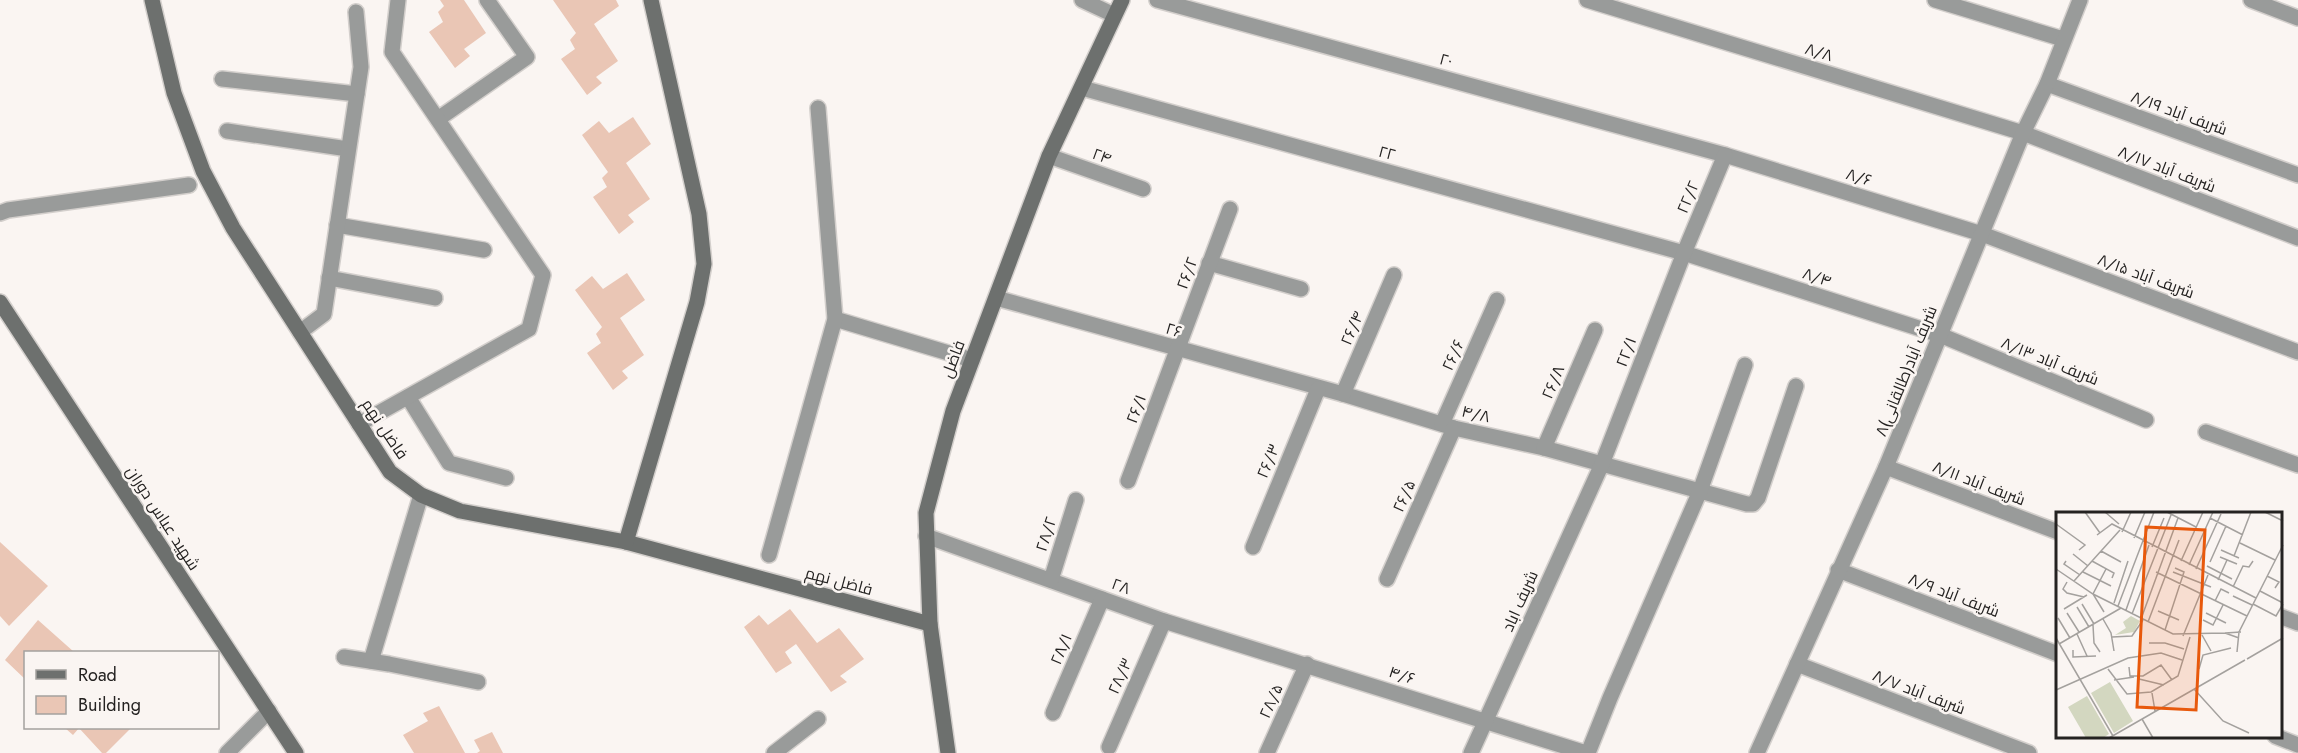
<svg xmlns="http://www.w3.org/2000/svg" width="2298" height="753" font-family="Jost,Cairo,sans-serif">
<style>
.building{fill:#eac6b5}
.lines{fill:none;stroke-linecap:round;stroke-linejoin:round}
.street-casing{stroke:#d3cfcc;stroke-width:18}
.secondary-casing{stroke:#d3cfcc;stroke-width:18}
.street{stroke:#999b9a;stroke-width:15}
.secondary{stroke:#6d706e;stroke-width:15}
.labels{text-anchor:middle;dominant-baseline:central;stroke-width:5;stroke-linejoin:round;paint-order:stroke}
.street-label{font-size:16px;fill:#242221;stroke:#faf5f2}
.inset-road{fill:none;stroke:#a4a19e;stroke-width:1.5}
.view{fill:#e8590c;fill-opacity:0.15;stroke:#e8590c;stroke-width:3}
.inset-edge{fill:none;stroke:#242221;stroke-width:3}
</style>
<rect width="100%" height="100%" fill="#faf5f2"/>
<g class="building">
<path d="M 440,0 L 464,0 L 486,33 L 464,49 L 470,56 L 455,68 L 429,32 L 443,22 L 438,12 L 444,6 Z"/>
<path d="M 553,0 L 616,0 L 619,6 L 594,24 L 618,61 L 596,77 L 602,83 L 587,95 L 561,59 L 575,49 L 570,40 L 576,33 Z"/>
<path d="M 633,117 L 651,144 L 626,163 L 650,199 L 628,215 L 634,222 L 619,234 L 593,197 L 607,187 L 602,178 L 608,172 L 582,135 L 599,121 L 609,133 Z"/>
<path d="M 627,273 L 645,300 L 620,318 L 644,355 L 622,371 L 628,378 L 613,390 L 587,353 L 601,343 L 596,334 L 602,327 L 575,290 L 592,276 L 603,289 Z"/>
<path d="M 0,542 L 48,586 L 9,626 L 0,616 Z"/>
<path d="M 790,609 L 817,643 L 839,628 L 864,659 L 840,676 L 847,682 L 831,692 L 796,644 L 785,652 L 792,663 L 776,673 L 744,627 L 759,615 L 768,625 Z"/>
<path d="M 38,620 L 74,652 L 26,652 L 26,680 L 5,660 Z"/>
<path d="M 439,706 L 465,753 L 414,753 L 403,735 L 428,721 L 423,713 Z"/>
<path d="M 65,728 L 131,728 L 106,753 L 102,753 L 79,728 L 73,735 Z"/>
<path d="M 492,732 L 503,753 L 477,753 L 480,751 L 474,740 Z"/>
</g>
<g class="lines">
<g class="street-casing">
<g id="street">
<path d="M 1082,0 L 1114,15"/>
<path d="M 1157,0 L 1725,155 L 1982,234 L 2298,352"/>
<path d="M 1587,0 L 2023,133 L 2298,238"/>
<path d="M 1935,0 L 2063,39"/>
<path d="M 2251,0 L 2298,18"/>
<path d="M 222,79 L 357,94"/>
<path d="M 2047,84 L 2298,175"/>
<path d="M 1082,88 L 1684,253 L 1940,335 L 2146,420"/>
<path d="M 438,119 L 527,57 L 487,0"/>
<path d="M 227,131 L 348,149"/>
<path d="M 1049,156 L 1143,189"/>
<path d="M 0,213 L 8,210 L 189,185"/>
<path d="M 337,225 L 484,250"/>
<path d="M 1209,263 L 1301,289"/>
<path d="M 329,278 L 435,298"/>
<path d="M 996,298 L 1343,394 L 1454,428 L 1544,448 L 1747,504 L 1753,504 L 1758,498 L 1796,386"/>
<path d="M 835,319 L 972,360"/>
<path d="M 300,332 L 324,314 L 361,67 L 356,12"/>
<path d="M 1343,394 L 1394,275"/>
<path d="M 408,397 L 449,463 L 506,478"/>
<path d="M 359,424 L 529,329 L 543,275 L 392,52 L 398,0"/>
<path d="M 1442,424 L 1497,300"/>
<path d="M 2206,432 L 2298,465"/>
<path d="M 1544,448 L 1595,330"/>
<path d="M 1886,467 L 2058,532"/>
<path d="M 1128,481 L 1230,209"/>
<path d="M 926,536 L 1164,621 L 1586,753"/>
<path d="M 1253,547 L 1318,389"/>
<path d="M 769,555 L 835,319 L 818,108"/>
<path d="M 1838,570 L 2058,654"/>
<path d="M 1387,579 L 1454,428"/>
<path d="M 1051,580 L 1076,500"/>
<path d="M 2282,617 L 2298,623"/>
<path d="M 344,657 L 389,664 L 478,682"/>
<path d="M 371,661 L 421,495"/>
<path d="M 1797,664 L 2029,753"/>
<path d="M 1053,713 L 1102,599"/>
<path d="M 2275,736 L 2298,745"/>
<path d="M 1109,747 L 1164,621"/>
<path d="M 227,753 L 269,711"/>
<path d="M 774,753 L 818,719"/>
<path d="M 1267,753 L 1307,664"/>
<path d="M 1471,753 L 1602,464 L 1684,253 L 1725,155"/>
<path d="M 1588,753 L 1610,698 L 1700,491 L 1745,365"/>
<path d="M 1757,753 L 1886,467 L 2023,133 L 2047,84 L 2080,0"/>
</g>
</g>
<g class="secondary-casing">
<g id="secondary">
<path d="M 152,0 L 174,93 L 203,171 L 233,228 L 390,472 L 421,495 L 460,511 L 626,542 L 930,624"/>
<path d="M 0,302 L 296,753"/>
<path d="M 626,542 L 697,302 L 704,264 L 699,214 L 651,0"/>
<path d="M 948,753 L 930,624 L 926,513 L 953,411 L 1049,156 L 1122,0"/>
</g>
</g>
<use href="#street" class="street"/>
<use href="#secondary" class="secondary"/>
</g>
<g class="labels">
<g class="street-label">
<text transform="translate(1819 52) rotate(17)">۸/۸</text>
<text transform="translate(1446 60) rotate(15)">۲۰</text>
<text transform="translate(2179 113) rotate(20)">شریف آباد ۸/۱۹</text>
<text transform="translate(1387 153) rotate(15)">۲۲</text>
<text transform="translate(1102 156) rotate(20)">۲۴</text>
<text transform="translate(2167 169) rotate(21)">شریف آباد ۸/۱۷</text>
<text transform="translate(1859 177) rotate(17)">۸/۶</text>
<text transform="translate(1688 197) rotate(-67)">۲۲/۲</text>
<text transform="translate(1187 273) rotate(-70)">۲۶/۲</text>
<text transform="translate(2146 276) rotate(20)">شریف آباد ۸/۱۵</text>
<text transform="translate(1817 277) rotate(18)">۸/۴</text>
<text transform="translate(1352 328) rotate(-67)">۲۶/۴</text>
<text transform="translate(1174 330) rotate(16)">۲۶</text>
<text transform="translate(1626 352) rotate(-69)">۲۲/۱</text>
<text transform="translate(1453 355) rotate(-66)">۲۶/۶</text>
<text transform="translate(953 359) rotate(-69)">فاضل</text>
<text transform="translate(2050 361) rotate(22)">شریف آباد ۸/۱۳</text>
<text transform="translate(1906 371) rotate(-68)">۸شریف آباد(طالقانی)</text>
<text transform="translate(1553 382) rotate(-67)">۲۶/۸</text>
<text transform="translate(1136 409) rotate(-69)">۲۶/۱</text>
<text transform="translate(1476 414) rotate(13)">۴/۸</text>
<text transform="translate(385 429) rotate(56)">فاضل نهم</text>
<text transform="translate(1268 461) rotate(-68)">۲۶/۳</text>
<text transform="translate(1979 483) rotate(21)">شریف آباد ۸/۱۱</text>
<text transform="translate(1404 496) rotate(-66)">۲۶/۵</text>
<text transform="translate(163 518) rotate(57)">شهید عباس دوران</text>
<text transform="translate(1046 534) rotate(-72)">۲۸/۲</text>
<text transform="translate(839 581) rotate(15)">فاضل نهم</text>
<text transform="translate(1121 586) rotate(20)">۲۸</text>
<text transform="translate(1954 595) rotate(21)">شریف آباد ۸/۹</text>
<text transform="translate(1520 601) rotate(-66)">شریف اباد</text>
<text transform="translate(1061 649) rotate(-67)">۲۸/۱</text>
<text transform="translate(1402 675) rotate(18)">۴/۶</text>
<text transform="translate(1120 676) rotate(-66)">۲۸/۳</text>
<text transform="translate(1919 692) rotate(21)">شریف آباد ۸/۷</text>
<text transform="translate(1271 701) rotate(-66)">۲۸/۵</text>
</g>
</g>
<g transform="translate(2056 512)">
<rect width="226" height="226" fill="#faf5f2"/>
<path d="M 75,104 L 84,109 L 78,120 L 59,123 L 70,116 L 67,110 ZM 54,170 L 77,209 L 58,221 L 35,181 ZM 31,184 L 53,222 L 47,226 L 30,226 L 12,195 Z" fill="#d3d7c0"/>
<path class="inset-road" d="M 29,0 L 44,21M 49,0 L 63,12M 111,0 L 140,15M 209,0 L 227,9M 154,6 L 187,23M 0,12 L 29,33 L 23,38M 66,20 L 75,0M 41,23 L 56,12 L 200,86M 78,26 L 89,0M 184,31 L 219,48M 96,35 L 108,6M 165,38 L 183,46M 45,39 L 65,50M 17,42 L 32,54M 178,44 L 195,0M 164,45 L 181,52M 10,49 L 8,52 L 24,63M 36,49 L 58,61 L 56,66M 125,49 L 147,0M 154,50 L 170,14M 133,53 L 157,0M 151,54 L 176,67M 0,57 L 37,82 L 117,122 L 169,121M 140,57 L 165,2M 27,60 L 55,74M 100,60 L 191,104M 117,60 L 155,75M 211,64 L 223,70 L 219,76M 162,68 L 171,48M 18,69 L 64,18M 11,70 L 7,77 L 11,81 L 28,85M 177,75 L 187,54 L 193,55 L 197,49M 204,79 L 227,91M 177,84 L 196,93M 159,89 L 165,77 L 173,81M 58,91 L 72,49M 26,92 L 38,112M 197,92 L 220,104 L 227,92M 62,94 L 98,0M 21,95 L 33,115M 8,97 L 31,83M 70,98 L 93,33M 102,99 L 123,108M 48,100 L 37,82 L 50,57M 11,101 L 23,120M 150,101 L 170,111M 76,102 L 115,3M 2,106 L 14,126M 47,107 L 55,121 L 58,139M 85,107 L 122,6M 147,108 L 157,113 L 167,93M 92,110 L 123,28M 37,113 L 38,131 L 44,140M 109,118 L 128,60 L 119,56M 21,122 L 31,144M 146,123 L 155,139M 127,124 L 152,63M 56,125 L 76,124 L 87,108M 0,126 L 57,224M 183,126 L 169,121 L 185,120M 93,131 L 109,131 L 128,137M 3,132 L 65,96M 17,138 L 17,145 L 40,144M 181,140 L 183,120 L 227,33M 191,147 L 227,126M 73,155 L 74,164 L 87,164 L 105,153 L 116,168M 52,157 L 71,182 L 95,180 L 122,164 L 134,125M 143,157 L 147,143 L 175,136M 83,167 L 108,173M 58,168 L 78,165M 138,177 L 167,209 L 193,221M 0,178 L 72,146 L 105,141 L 126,148M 96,181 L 99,199M 86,207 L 97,226M 53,226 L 189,148"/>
<path class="view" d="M 90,15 L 149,18 L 140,198 L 81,195 Z"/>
<rect width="226" height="226" class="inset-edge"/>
</g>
<rect x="24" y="651" width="195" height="78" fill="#faf5f2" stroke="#a4a19e" stroke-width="1.5"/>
<rect x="36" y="670" width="30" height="9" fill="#6d706e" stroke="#a4a19e" stroke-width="1.5"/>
<text x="78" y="681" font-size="18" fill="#242221">Road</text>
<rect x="36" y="696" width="30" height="18" fill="#eac6b5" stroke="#a4a19e" stroke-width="1.5"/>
<text x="78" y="711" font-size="18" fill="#242221">Building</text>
</svg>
